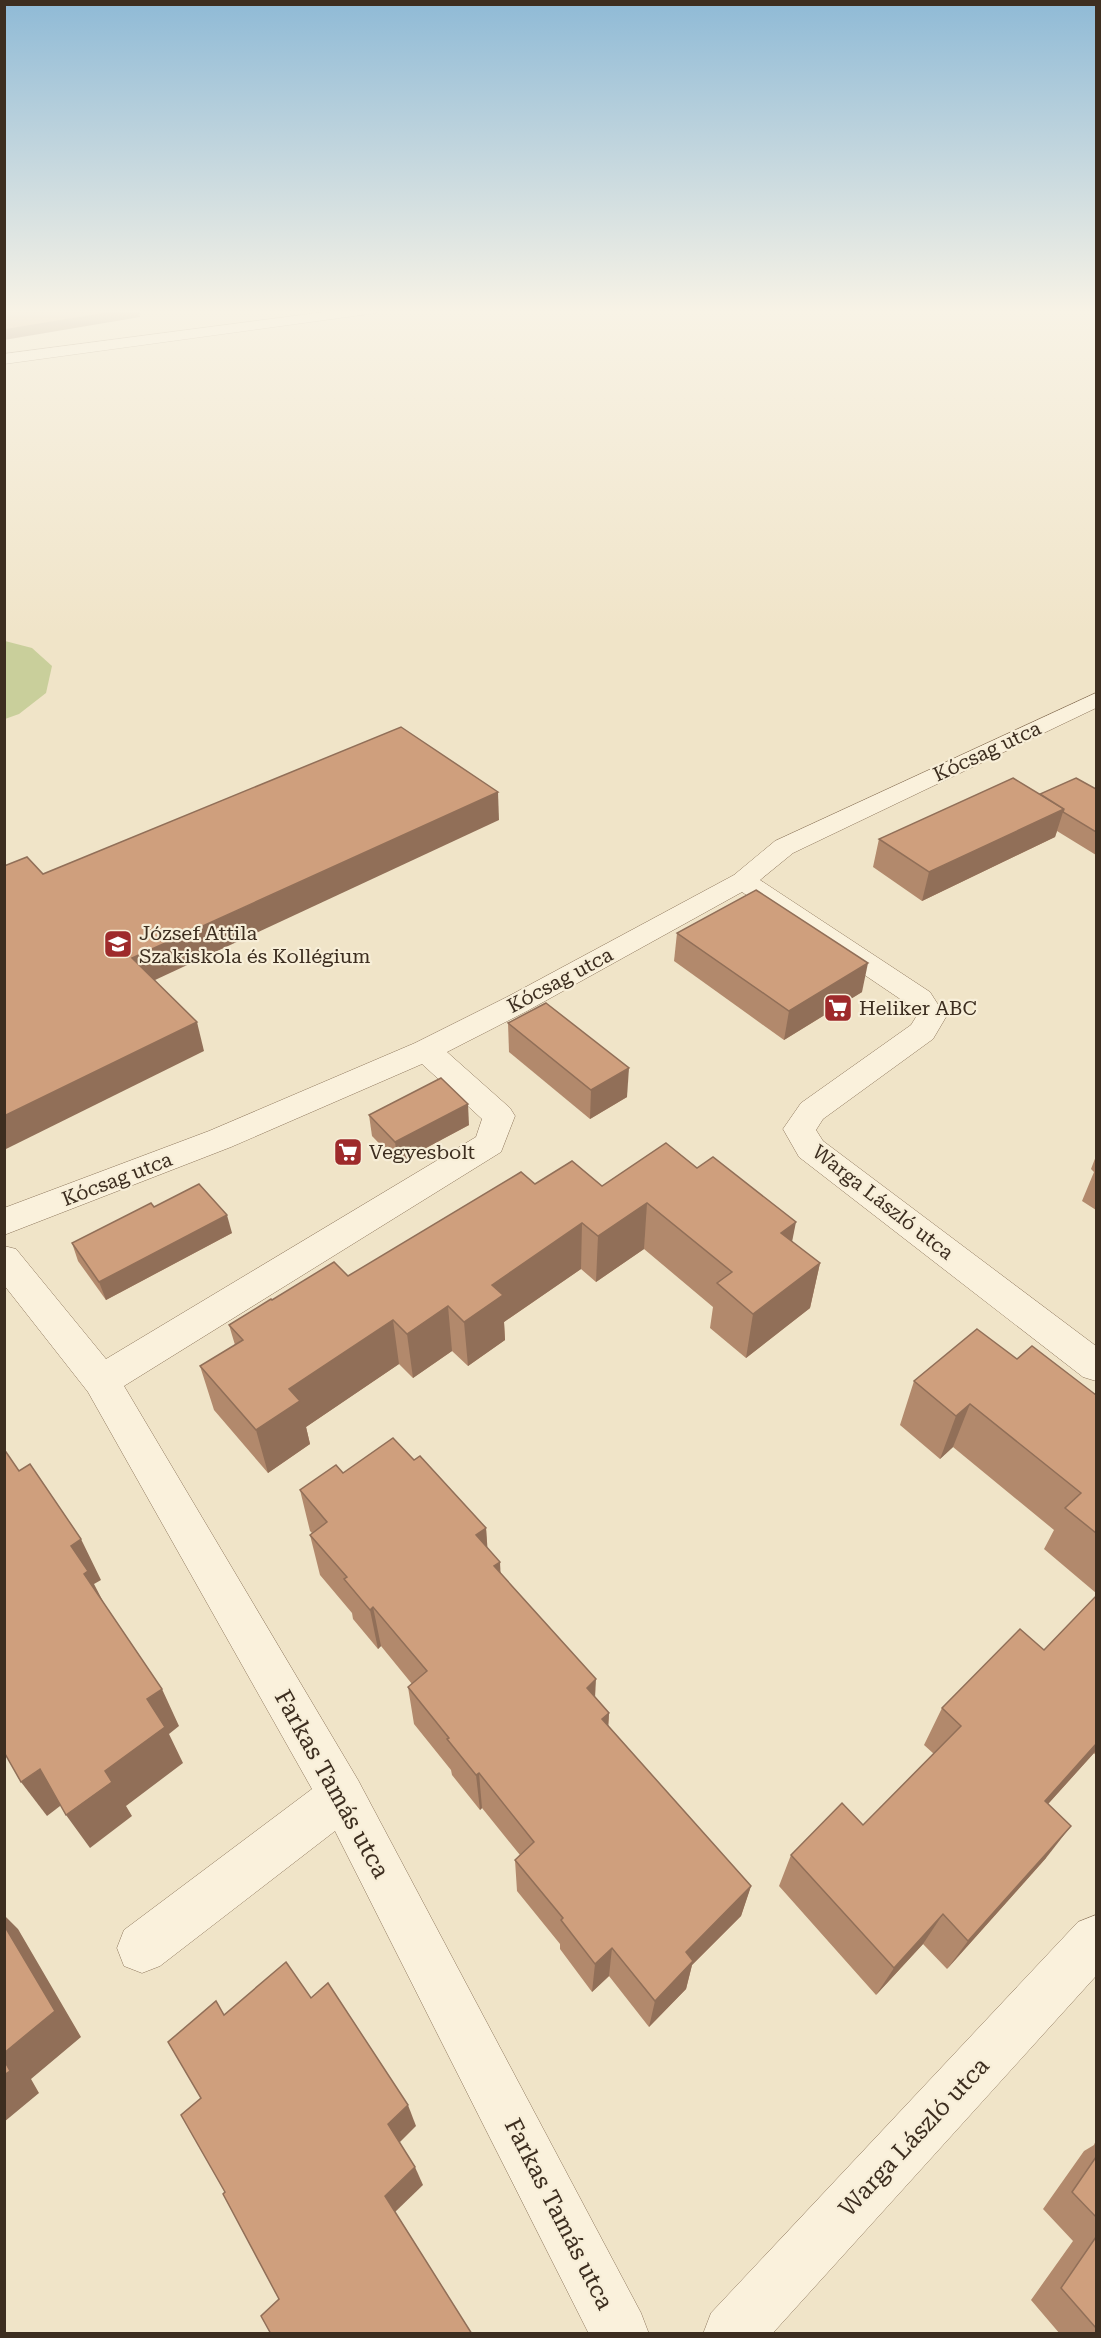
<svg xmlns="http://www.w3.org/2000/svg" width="1101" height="2338" font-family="'Roboto Serif',serif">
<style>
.green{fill:#c9cf9b}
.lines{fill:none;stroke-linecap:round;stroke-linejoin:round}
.minor-casing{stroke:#8d765c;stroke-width:1}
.minor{fill:#faf1dc;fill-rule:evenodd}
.wall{fill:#b2896c}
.shaded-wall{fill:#916f58}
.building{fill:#cf9f7d;stroke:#916f58;stroke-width:1.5}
.labels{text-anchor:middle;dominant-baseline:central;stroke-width:4.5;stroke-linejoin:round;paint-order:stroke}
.street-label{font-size:20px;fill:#3d2e20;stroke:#f7eed8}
.poi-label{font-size:20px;fill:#3d2e20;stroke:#f7eed8;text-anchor:start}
.near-street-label{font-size:24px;fill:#3d2e20;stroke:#f7eed8}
</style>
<rect width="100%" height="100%" fill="#f0e4c8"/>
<path class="green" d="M 5,641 L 32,648 L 52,666 L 46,693 L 19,714 L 5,719 Z"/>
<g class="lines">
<g class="minor-casing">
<g id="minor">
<path d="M 347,309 L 383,309 L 376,313 L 4,364 L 4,354 Z"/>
<path d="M 1096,693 L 1096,708 L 793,853 L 760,880 L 930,992 L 946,1017 L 933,1039 L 823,1119 L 816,1130 L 823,1141 L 1096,1346 L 1096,1381 L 1083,1377 L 799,1157 L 783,1129 L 801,1103 L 911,1025 L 916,1017 L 909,1005 L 742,892 L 527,1011 L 447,1052 L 510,1108 L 515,1116 L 501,1152 L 124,1386 L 358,1780 L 641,2313 L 649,2334 L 589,2334 L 335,1831 L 160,1966 L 142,1973 L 124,1966 L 117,1948 L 124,1930 L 312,1789 L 88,1392 L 4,1285 L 4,1246 L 16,1249 L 106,1359 L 476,1137 L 482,1119 L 422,1064 L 231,1147 L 4,1235 L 4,1208 L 209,1131 L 415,1043 L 507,997 L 734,875 L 775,841 Z"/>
<path d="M 1096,1915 L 1096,1976 L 772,2334 L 703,2334 L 711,2313 L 1078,1922 Z"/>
</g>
</g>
<use href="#minor" class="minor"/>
</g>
<g class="wall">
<path d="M 1096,789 L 1096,855 L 1057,831 L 1055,837 L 922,901 L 873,867 L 879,839 Z"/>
<path d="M 677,933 L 862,992 L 784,1040 L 674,961 Z"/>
<path d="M 508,1023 L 627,1097 L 590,1119 L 509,1052 Z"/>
<path d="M 369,1115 L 469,1125 L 398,1163 L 372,1136 Z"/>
<path d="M 1096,1156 L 1096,1210 L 1082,1201 L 1094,1172 L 1091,1169 Z"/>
<path d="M 535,1184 L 602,1186 L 792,1242 L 820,1263 L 810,1308 L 746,1358 L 710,1328 L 713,1307 L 644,1249 L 596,1282 L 581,1269 L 504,1322 L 505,1340 L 468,1366 L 452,1351 L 413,1378 L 399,1364 L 306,1427 L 310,1444 L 268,1473 L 214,1410 L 200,1366 L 235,1345 L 229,1325 L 272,1300 L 348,1276 Z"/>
<path d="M 154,1207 L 232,1233 L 106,1300 L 78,1261 L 72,1243 Z"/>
<path d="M 1017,1359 L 1096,1395 L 1096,1593 L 1044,1549 L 1054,1530 L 953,1447 L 940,1459 L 900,1425 L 914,1381 Z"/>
<path d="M 414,1460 L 486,1528 L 487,1548 L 501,1573 L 595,1697 L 609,1713 L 608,1727 L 751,1886 L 741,1916 L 692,1965 L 686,1989 L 649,2027 L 609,1976 L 592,1992 L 560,1949 L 560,1944 L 517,1891 L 515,1860 L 520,1855 L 482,1808 L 480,1810 L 452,1775 L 451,1770 L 414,1724 L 408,1687 L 412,1684 L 381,1646 L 378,1649 L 353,1619 L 352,1613 L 320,1575 L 310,1535 L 312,1533 L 310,1531 L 300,1490 L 343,1473 Z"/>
<path d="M 1096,1596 L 1096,1756 L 1094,1753 L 1048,1804 L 1046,1858 L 947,1969 L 923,1944 L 876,1995 L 779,1886 L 791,1855 L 863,1825 L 934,1754 L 924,1745 L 942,1708 L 1044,1650 Z"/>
<path d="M 1096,2140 L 1096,2334 L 1060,2334 L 1031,2300 L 1073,2241 L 1043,2209 L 1084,2151 L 1094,2145 Z"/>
</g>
<g class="shaded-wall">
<path d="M 132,309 L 139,309 L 140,317 L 4,340 L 4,330 Z"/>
<path d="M 498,792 L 499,820 L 140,987 L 132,958 Z"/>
<path d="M 1064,809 L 1055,837 L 922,901 L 929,872 Z"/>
<path d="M 868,963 L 862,992 L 784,1040 L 789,1011 Z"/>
<path d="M 197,1022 L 204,1051 L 4,1150 L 4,1116 Z"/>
<path d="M 629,1068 L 627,1097 L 590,1119 L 591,1090 Z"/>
<path d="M 468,1104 L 469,1125 L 398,1163 L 395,1142 Z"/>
<path d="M 647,1203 L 644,1249 L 596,1282 L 598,1236 Z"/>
<path d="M 227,1215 L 232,1233 L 106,1300 L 99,1282 Z"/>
<path d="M 796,1222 L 787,1267 L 781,1233 Z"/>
<path d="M 582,1223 L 581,1269 L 504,1322 L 505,1340 L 468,1366 L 464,1322 L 492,1285 Z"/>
<path d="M 820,1263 L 810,1308 L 746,1358 L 753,1314 Z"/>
<path d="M 448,1306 L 452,1351 L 413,1378 L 407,1334 Z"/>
<path d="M 393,1320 L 399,1364 L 306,1427 L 310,1444 L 268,1473 L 256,1430 L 289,1389 Z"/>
<path d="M 970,1404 L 953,1447 L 940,1459 L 956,1416 Z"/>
<path d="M 486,1528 L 489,1569 L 476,1535 Z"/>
<path d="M 81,1539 L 101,1580 L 94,1584 L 108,1611 L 84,1574 L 71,1546 Z"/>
<path d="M 500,1562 L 502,1602 L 494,1566 Z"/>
<path d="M 373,1607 L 381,1646 L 378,1649 L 370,1610 Z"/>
<path d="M 596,1679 L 594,1717 L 587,1688 Z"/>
<path d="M 162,1689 L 179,1726 L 169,1734 L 183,1763 L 126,1806 L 132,1816 L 90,1848 L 66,1815 L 105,1771 L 147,1699 Z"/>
<path d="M 609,1713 L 607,1749 L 602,1719 Z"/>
<path d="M 1096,1744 L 1096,1750 L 1094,1753 L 1021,1834 L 1045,1801 Z"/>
<path d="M 40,1769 L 64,1803 L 47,1816 L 21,1782 Z"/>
<path d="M 479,1773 L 482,1808 L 480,1810 L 476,1775 Z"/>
<path d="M 1071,1826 L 1046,1858 L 947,1969 L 968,1941 Z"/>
<path d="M 751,1886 L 741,1916 L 692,1965 L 686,1989 L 649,2027 L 655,2001 L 686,1952 Z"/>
<path d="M 943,1914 L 923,1944 L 876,1995 L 894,1968 Z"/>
<path d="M 4,1915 L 18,1929 L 81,2037 L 31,2079 L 39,2093 L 4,2122 Z"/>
<path d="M 612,1948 L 609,1976 L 592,1992 L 595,1964 Z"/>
<path d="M 408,2105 L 416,2126 L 397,2145 L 388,2124 Z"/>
<path d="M 415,2167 L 423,2185 L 394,2213 L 385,2196 Z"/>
</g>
<g class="building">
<path d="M 4,309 L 132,309 L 4,330 Z"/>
<path d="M 401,727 L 498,792 L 132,958 L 197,1022 L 4,1116 L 4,866 L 27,857 L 43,874 Z"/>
<path d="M 1013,778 L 1064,809 L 929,872 L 879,839 Z"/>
<path d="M 1076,778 L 1096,789 L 1096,832 L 1063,812 L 1064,809 L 1040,794 Z"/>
<path d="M 756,890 L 868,963 L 789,1011 L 677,933 Z"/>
<path d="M 546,1003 L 629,1068 L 591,1090 L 508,1023 Z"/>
<path d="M 441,1078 L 468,1104 L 395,1142 L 369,1115 Z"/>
<path d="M 666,1143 L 697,1168 L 713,1157 L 796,1222 L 781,1233 L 820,1263 L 753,1314 L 717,1283 L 732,1272 L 647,1203 L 598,1236 L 582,1223 L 492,1285 L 503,1295 L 464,1322 L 448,1306 L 407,1334 L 393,1320 L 289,1389 L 300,1401 L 256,1430 L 200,1366 L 243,1340 L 229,1325 L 271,1299 L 272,1300 L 334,1262 L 348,1276 L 521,1172 L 535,1184 L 572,1161 L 602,1186 Z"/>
<path d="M 199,1184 L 227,1215 L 99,1282 L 72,1243 L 151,1203 L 154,1207 Z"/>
<path d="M 977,1329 L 1017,1359 L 1032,1346 L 1096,1395 L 1096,1533 L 1065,1508 L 1081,1493 L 970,1404 L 956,1416 L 914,1381 Z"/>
<path d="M 393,1438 L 414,1460 L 420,1456 L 486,1528 L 476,1535 L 500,1562 L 494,1566 L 596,1679 L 587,1688 L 609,1713 L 602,1719 L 751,1886 L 686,1952 L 693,1961 L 655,2001 L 612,1948 L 595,1964 L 561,1920 L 563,1918 L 515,1860 L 534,1842 L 479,1773 L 476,1775 L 447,1739 L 449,1738 L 408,1687 L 427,1671 L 373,1607 L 370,1610 L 344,1579 L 347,1577 L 310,1535 L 327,1522 L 300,1490 L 336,1465 L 343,1473 Z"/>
<path d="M 6,1452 L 19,1471 L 30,1464 L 81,1539 L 71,1546 L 88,1571 L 84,1574 L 162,1689 L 147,1699 L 165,1727 L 105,1771 L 112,1782 L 66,1815 L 40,1769 L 21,1782 L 4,1752 L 4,1453 Z"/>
<path d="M 1096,1596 L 1096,1744 L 1045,1801 L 1071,1826 L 968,1941 L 943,1914 L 894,1968 L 791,1855 L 842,1803 L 863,1825 L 961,1726 L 942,1708 L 1020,1629 L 1044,1650 Z"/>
<path d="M 4,1925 L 55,2011 L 4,2053 Z"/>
<path d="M 286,1962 L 311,1998 L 328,1983 L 408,2105 L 388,2124 L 415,2167 L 385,2196 L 472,2334 L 271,2334 L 261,2316 L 279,2299 L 223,2194 L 225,2192 L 181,2115 L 201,2098 L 168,2042 L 216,2001 L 224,2015 Z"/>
<path d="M 4,2060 L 10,2071 L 4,2075 Z"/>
<path d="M 1096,2157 L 1096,2217 L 1072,2192 Z"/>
<path d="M 1096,2237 L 1096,2328 L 1061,2288 Z"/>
</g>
<linearGradient id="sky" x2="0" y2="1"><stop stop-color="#8fbad6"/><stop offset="0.49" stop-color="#f8f3e6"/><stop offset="1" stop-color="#f8f3e6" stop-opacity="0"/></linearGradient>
<rect width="1101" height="636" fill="url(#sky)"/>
<defs>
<g id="school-square" transform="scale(1.5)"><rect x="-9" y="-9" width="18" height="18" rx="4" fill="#9e2a2b" stroke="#f7eed8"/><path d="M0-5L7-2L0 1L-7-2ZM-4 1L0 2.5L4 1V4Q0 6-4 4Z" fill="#fff"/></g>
<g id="supermarket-square" transform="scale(1.5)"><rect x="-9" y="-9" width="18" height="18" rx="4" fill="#9e2a2b" stroke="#f7eed8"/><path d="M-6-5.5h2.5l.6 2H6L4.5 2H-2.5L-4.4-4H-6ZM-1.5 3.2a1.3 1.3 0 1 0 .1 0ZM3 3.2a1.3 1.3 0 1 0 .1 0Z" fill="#fff"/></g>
</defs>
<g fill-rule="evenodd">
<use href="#school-square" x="118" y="944"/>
<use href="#supermarket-square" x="838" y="1008"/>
<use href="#supermarket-square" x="348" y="1152"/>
</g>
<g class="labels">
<g class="street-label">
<text transform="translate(987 751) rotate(-25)">Kócsag utca</text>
<text transform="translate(560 980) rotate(-28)">Kócsag utca</text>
<text transform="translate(117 1179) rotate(-21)">Kócsag utca</text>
<text transform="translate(883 1202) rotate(38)">Warga László utca</text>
</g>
<g class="poi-label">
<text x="139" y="933">József Attila<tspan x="139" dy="23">Szakiskola és Kollégium</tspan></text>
<text x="859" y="1008">Heliker ABC</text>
<text x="369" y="1152">Vegyesbolt</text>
</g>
<g class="near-street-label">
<text transform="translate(332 1784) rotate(61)">Farkas Tamás utca</text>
<text transform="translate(914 2137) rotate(-47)">Warga László utca</text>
<text transform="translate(559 2214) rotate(63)">Farkas Tamás utca</text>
</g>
</g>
<rect width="1101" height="2338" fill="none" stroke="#3d2e20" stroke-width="12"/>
</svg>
